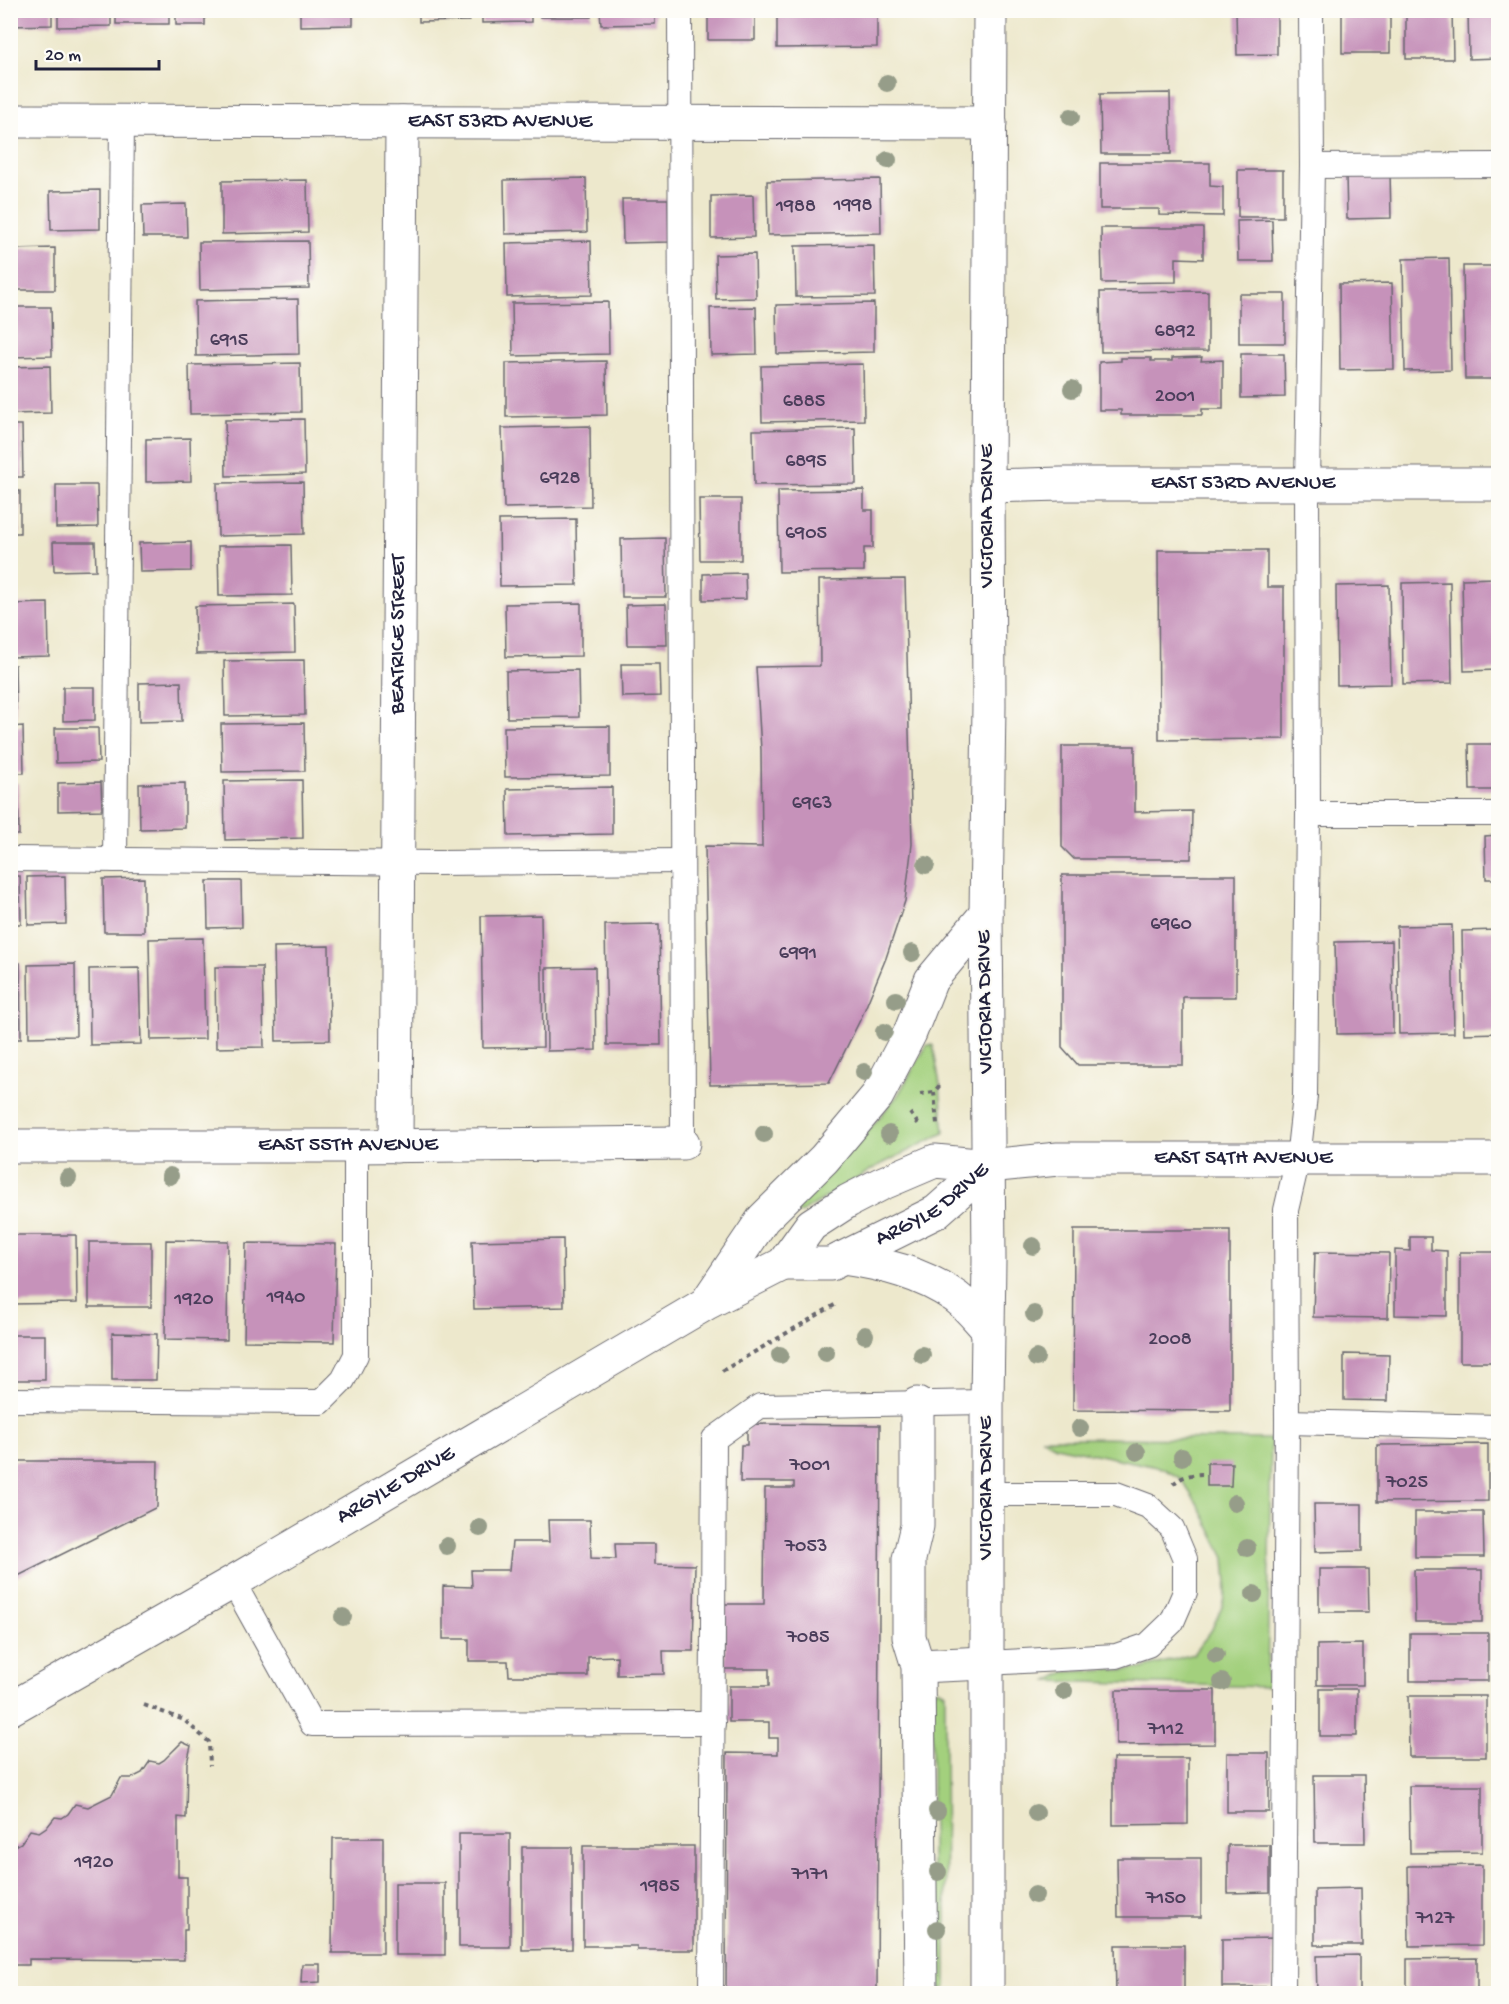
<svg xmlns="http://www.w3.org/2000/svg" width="1509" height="2004" font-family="'Gochi Hand',sans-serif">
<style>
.green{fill:#a3d07d;stroke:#62795c;stroke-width:1.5}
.building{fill:#c692ba}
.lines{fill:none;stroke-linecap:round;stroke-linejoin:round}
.lane-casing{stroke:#69676e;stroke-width:26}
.street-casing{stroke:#69676e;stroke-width:35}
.secondary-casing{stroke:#69676e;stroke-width:35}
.path{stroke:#69676e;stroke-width:4;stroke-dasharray:4.5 4.5;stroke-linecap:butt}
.lane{stroke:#fff;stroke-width:24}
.street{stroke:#fff;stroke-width:33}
.secondary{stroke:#fff;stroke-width:33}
.tree{fill:#969d89}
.labels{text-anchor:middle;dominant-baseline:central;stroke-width:4.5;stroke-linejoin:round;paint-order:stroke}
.number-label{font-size:20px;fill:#4b3e5b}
.street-label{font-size:22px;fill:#22223b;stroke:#fdfcf7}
</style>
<rect width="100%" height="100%" fill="#fdfcf7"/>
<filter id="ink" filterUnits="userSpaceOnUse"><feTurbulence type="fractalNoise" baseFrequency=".0167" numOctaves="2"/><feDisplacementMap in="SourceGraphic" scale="12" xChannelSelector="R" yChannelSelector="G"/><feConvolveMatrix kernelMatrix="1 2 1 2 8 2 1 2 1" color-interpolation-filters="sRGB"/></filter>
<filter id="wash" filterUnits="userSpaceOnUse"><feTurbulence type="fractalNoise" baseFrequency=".008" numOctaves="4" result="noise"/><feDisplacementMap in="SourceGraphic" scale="24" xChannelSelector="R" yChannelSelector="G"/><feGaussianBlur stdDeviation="1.35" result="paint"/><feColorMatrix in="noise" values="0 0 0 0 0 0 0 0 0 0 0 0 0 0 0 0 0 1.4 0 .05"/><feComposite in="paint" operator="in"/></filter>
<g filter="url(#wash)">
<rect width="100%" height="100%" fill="#ede8cc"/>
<g class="green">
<path d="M 927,1045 L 933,1045 L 940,1085 L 944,1133 L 874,1168 L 801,1213 L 796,1213 L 795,1208 L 865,1135 L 898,1095 Z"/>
<path d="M 1041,1438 L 1271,1439 L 1267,1687 L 1048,1681 L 1065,1672 L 1141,1669 L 1193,1654 L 1211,1631 L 1222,1607 L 1227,1583 L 1225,1558 L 1199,1506 L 1180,1478 L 1162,1468 L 1056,1446 Z"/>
<path d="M 938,1688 L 945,1693 L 946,1987 L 939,1992 L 932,1987 L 932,1693 Z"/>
</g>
<g id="blocks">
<g class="building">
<path d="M 10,10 L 52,10 L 52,25 L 10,26 Z"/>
<path d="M 58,10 L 111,10 L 111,26 L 58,27 Z"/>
<rect x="116" y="10" width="53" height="14"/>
<path d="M 176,10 L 229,10 L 229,16 L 205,16 L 205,25 L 176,25 Z"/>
<path d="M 300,10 L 353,10 L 353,25 L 300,26 Z"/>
<path d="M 419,10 L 469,10 L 469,21 L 419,22 Z"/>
<path d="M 482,10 L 531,10 L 531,22 L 482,23 Z"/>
<rect x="540" y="10" width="51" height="7"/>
<path d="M 600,10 L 655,10 L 655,24 L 601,25 Z"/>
<rect x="708" y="10" width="47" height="30"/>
<path d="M 777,10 L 877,10 L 877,47 L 777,48 Z"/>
<path d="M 1100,10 L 1212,10 L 1212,13 L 1100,14 Z"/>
<path d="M 1236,10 L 1277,10 L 1277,54 L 1237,55 Z"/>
<rect x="1342" y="10" width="48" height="43"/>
<path d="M 1406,10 L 1452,10 L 1453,59 L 1406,59 Z"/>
<path d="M 1468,10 L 1498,10 L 1498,58 L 1469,59 Z"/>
<path d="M 1170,93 L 1171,154 L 1101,154 L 1100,94 Z"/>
<path d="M 1100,163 L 1210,163 L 1210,186 L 1223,187 L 1223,216 L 1159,215 L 1159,209 L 1100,209 Z"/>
<rect x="1238" y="170" width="45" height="47"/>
<path d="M 1390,173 L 1391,218 L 1347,219 L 1346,174 Z"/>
<path d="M 586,178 L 587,232 L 505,234 L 504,180 Z"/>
<path d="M 880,179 L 881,233 L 768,235 L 767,181 Z"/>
<path d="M 307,180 L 308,232 L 222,234 L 222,181 Z"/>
<path d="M 100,190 L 100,229 L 51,230 L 50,191 Z"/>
<path d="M 753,195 L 754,237 L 711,238 L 711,196 Z"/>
<path d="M 622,199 L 668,199 L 669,242 L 623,243 Z"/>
<path d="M 186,204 L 187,237 L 143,237 L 142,205 Z"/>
<path d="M 1272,220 L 1273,261 L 1238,261 L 1237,221 Z"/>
<path d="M 1101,228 L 1203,228 L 1203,259 L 1176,258 L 1176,282 L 1102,283 Z"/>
<path d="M 308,241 L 309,288 L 200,290 L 199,242 Z"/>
<path d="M 591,241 L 592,295 L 507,297 L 506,243 Z"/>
<path d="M 874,245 L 875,296 L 796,297 L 795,246 Z"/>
<path d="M 55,248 L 55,290 L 10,290 L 10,249 Z"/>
<path d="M 755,254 L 756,298 L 716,299 L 715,255 Z"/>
<path d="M 1449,258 L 1451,370 L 1405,371 L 1403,259 Z"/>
<path d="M 1463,266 L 1498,266 L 1498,379 L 1465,379 Z"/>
<path d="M 1392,283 L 1394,369 L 1340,370 L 1339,284 Z"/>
<path d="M 1208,291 L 1208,351 L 1101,352 L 1100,292 Z"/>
<rect x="1239" y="294" width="46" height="49"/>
<path d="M 298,299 L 299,354 L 196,356 L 195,301 Z"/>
<path d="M 608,302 L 609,354 L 513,356 L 512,303 Z"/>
<path d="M 874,303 L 874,352 L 777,354 L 776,305 Z"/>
<path d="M 10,307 L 51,307 L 52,356 L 10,357 Z"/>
<path d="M 756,307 L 757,354 L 711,355 L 710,308 Z"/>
<path d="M 1241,354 L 1284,354 L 1285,397 L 1241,398 Z"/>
<path d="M 1202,357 L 1201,361 L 1223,360 L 1223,409 L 1202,409 L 1202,415 L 1121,415 L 1121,410 L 1099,410 L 1099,362 L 1121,361 L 1121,358 L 1151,358 L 1151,361 L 1172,361 L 1172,358 Z"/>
<path d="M 606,361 L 607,415 L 506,417 L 506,363 Z"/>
<path d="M 300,363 L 301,412 L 190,414 L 189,365 Z"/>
<path d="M 863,364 L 864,420 L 762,422 L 761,366 Z"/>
<path d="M 50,366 L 51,413 L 10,414 L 10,367 Z"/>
<path d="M 304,419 L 305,474 L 226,476 L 225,420 Z"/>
<path d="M 10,425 L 22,425 L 23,477 L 10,477 Z"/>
<path d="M 590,426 L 591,506 L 504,508 L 502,428 Z"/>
<path d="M 855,428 L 856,484 L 754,485 L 753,430 Z"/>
<path d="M 190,438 L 191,481 L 146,482 L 146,439 Z"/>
<path d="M 303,482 L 304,534 L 218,536 L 217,483 Z"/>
<path d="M 56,485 L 97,485 L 98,527 L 56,528 Z"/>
<path d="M 864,490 L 864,510 L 873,510 L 873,548 L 864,548 L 864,571 L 779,572 L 778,491 Z"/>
<rect x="10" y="491" width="10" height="42"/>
<path d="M 699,499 L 741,499 L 741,560 L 700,560 Z"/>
<path d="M 576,519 L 577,585 L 500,586 L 499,520 Z"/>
<path d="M 665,538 L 666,597 L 622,597 L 621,539 Z"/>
<path d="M 53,542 L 95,542 L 96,570 L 54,571 Z"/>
<path d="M 191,542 L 191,571 L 140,572 L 139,543 Z"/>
<path d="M 291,545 L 292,595 L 219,596 L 218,546 Z"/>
<path d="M 1158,550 L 1267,550 L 1267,587 L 1284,587 L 1284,739 L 1159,740 Z"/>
<path d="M 745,573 L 746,599 L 703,600 L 703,574 Z"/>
<path d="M 1498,578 L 1498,670 L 1464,671 L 1462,579 Z"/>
<path d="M 905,579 L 912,844 L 905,901 L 886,958 L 862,1016 L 829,1083 L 710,1085 L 705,846 L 762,847 L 761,750 L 756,667 L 820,666 L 819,580 Z"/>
<path d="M 1450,582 L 1452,683 L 1403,684 L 1402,583 Z"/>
<path d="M 1389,585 L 1391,684 L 1337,685 L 1336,586 Z"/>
<path d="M 48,603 L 49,656 L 10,657 L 10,604 Z"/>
<path d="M 581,603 L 581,656 L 506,657 L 505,604 Z"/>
<path d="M 294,604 L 295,652 L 196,654 L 195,606 Z"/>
<path d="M 666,604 L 667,645 L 627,645 L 626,605 Z"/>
<path d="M 304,660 L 305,715 L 225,716 L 224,661 Z"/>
<path d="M 621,664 L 660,664 L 661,696 L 622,697 Z"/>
<path d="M 10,665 L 15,665 L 16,717 L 10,717 Z"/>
<path d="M 578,670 L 579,717 L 507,718 L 506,671 Z"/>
<path d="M 181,682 L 182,721 L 139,722 L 139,683 Z"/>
<path d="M 63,687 L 95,687 L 95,720 L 63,721 Z"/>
<path d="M 304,723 L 305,771 L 222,772 L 221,724 Z"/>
<path d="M 23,726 L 24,773 L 10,773 L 10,727 Z"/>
<path d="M 610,726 L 610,776 L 505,777 L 504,727 Z"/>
<path d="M 55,728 L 98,728 L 99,762 L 56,763 Z"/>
<path d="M 1469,744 L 1498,744 L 1498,790 L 1470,790 Z"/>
<path d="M 1062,746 L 1135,746 L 1135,812 L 1192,811 L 1191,859 L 1074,859 L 1062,847 Z"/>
<path d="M 302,780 L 303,838 L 225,840 L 224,781 Z"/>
<path d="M 101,782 L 102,810 L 58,811 L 58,783 Z"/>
<path d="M 10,783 L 18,783 L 19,835 L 10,835 Z"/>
<path d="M 185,783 L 185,828 L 140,829 L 139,784 Z"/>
<path d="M 612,787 L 612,834 L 508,836 L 507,789 Z"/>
<path d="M 1498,835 L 1498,879 L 1486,879 L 1485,836 Z"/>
<path d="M 1062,875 L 1236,875 L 1236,997 L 1183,997 L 1183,1065 L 1078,1065 L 1062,1047 Z"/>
<path d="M 10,876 L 20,876 L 21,924 L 10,924 Z"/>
<path d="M 65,876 L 66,924 L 28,925 L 27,877 Z"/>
<path d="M 144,878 L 144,932 L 104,932 L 103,879 Z"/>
<path d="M 207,881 L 241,881 L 242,927 L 208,928 Z"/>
<path d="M 541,915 L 543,1047 L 483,1048 L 481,916 Z"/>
<path d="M 659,924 L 661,1045 L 607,1045 L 605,925 Z"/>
<path d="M 1452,925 L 1454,1033 L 1399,1034 L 1397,926 Z"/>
<path d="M 1498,930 L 1498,1033 L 1464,1034 L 1462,931 Z"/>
<path d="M 203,938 L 205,1039 L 151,1040 L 149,939 Z"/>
<path d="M 1392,941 L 1393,1033 L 1337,1034 L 1335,942 Z"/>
<path d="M 329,946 L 330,1040 L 276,1041 L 274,947 Z"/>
<path d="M 10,963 L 20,963 L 21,1039 L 10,1039 Z"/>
<path d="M 75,964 L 76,1036 L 29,1037 L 28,965 Z"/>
<path d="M 215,967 L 262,967 L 264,1047 L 216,1048 Z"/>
<path d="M 595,967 L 596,1050 L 547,1051 L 546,968 Z"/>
<path d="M 139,968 L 141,1044 L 90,1045 L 89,969 Z"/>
<path d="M 1074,1230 L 1230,1230 L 1230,1411 L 1073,1410 Z"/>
<path d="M 12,1235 L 76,1235 L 77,1303 L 12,1304 Z"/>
<path d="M 1410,1237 L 1431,1237 L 1431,1250 L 1447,1251 L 1447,1316 L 1395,1315 L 1395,1250 L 1410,1251 Z"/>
<path d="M 563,1239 L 564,1307 L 474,1309 L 472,1241 Z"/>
<path d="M 166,1240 L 228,1241 L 227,1340 L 165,1339 Z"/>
<rect x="89" y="1242" width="62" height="65"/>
<path d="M 246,1243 L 336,1244 L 334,1342 L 244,1341 Z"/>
<path d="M 1315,1252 L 1389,1253 L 1388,1318 L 1313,1317 Z"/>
<rect x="1460" y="1252" width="38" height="110"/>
<path d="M 112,1333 L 157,1334 L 156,1380 L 112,1380 Z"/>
<rect x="10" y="1335" width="35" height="45"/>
<path d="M 1344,1354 L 1389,1355 L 1388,1401 L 1344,1400 Z"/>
<path d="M 747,1424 L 880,1425 L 877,1994 L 726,1994 L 727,1753 L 778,1754 L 778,1738 L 769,1738 L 769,1722 L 729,1722 L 729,1686 L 769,1686 L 769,1669 L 725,1669 L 725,1604 L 764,1604 L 765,1488 L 794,1488 L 794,1482 L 740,1482 L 741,1445 L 747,1445 Z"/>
<path d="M 1488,1444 L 1488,1501 L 1377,1502 L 1377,1445 Z"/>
<path d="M 10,1461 L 158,1461 L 157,1507 L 10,1580 Z"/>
<path d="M 1207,1463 L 1232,1463 L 1231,1486 L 1207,1486 Z"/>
<path d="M 1314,1504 L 1362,1504 L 1362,1551 L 1315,1552 Z"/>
<path d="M 1415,1512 L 1483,1512 L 1484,1557 L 1415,1557 Z"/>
<path d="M 548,1520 L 590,1520 L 591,1558 L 616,1559 L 615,1544 L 655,1544 L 655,1564 L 695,1565 L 693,1651 L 663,1651 L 664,1674 L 617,1675 L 617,1656 L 588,1657 L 588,1676 L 509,1676 L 508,1661 L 469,1661 L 469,1639 L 443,1639 L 443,1586 L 472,1587 L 471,1570 L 509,1570 L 512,1542 L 549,1542 Z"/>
<path d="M 1319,1569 L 1368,1569 L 1369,1612 L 1319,1612 Z"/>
<path d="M 1414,1570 L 1482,1570 L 1482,1622 L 1415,1622 Z"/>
<rect x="1410" y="1633" width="78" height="48"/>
<path d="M 1363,1644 L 1363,1685 L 1317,1685 L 1317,1645 Z"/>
<rect x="1320" y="1689" width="37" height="47"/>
<path d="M 1116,1690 L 1215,1690 L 1215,1744 L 1116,1745 Z"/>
<path d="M 1408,1696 L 1486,1696 L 1486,1757 L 1409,1757 Z"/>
<path d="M 182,1742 L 191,1746 L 187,1763 L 186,1818 L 178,1817 L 178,1877 L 187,1877 L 187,1930 L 184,1930 L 184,1960 L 29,1959 L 29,1965 L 10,1965 L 10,1849 L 21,1843 L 30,1830 L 39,1832 L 48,1826 L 55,1817 L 62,1818 L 68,1814 L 75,1804 L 88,1807 L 112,1795 L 121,1778 L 132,1778 L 142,1773 L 150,1761 L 159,1763 L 164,1760 Z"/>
<rect x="1227" y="1753" width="42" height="59"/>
<path d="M 1113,1758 L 1188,1758 L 1188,1824 L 1113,1825 Z"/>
<path d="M 1314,1775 L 1364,1775 L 1365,1843 L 1315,1843 Z"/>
<path d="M 1409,1786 L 1482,1786 L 1482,1852 L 1410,1853 Z"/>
<rect x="459" y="1834" width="51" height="113"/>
<path d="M 333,1838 L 383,1838 L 383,1953 L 332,1953 Z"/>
<path d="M 1228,1845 L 1270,1845 L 1270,1892 L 1228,1893 Z"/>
<path d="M 583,1846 L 694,1846 L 694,1950 L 637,1950 L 637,1946 L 583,1946 Z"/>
<path d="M 522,1847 L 572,1847 L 572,1949 L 522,1950 Z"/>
<path d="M 1117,1858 L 1201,1858 L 1201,1917 L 1118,1917 Z"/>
<path d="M 1482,1865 L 1482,1945 L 1409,1946 L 1408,1866 Z"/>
<rect x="395" y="1883" width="50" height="72"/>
<path d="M 1361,1888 L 1362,1945 L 1315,1945 L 1315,1889 Z"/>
<path d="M 1273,1938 L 1273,1987 L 1222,1987 L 1222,1939 Z"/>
<path d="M 1115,1945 L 1184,1945 L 1184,1994 L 1116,1994 Z"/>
<path d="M 1359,1955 L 1359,1994 L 1317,1994 L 1316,1956 Z"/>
<path d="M 1477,1958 L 1477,1994 L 1407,1994 L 1407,1959 Z"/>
<path d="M 302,1964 L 320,1964 L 320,1982 L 301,1983 Z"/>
</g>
</g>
</g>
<g filter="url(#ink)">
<use href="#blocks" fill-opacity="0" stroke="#69676e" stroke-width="1.5"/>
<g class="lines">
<g class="lane-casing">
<g id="lane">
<path d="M 680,10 L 683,1143"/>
<path d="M 1312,166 L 1498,165"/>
<path d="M 1308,814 L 1498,814"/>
<path d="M 10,859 L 438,863 L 682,861"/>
<path d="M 115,860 L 122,121"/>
<path d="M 10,1400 L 321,1402 L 343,1380 L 356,1355 L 356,1146"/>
<path d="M 1287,1422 L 1498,1427"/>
<path d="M 233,1582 L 312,1724 L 713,1723"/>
<path d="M 986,1663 L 1116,1656 L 1148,1645 L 1172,1622 L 1185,1592 L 1185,1559 L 1172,1528 L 1148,1506 L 1116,1494 L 987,1494"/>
<path d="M 711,1994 L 714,1439 L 760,1406 L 987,1402"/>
<path d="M 1283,1994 L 1287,1422 L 1286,1210 L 1298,1159 L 1305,1096 L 1308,814 L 1307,485 L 1312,166 L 1311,10"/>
</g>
</g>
<g class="street-casing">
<g id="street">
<path id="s1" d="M 10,121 L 990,123"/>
<path id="s2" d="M 988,486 L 1061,484 L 1498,484"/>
<path id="s3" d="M 10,1146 L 356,1146 L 683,1143"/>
<path id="s4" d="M 396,1146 L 402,122"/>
<path d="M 917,1404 L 917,1526 L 909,1559 L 909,1637 L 918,1666 L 921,1994"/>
<path d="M 918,1666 L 986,1663"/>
</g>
</g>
<g class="secondary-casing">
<g id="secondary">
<path d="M 843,1258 C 883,1264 922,1273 956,1297 C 968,1306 978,1319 988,1330"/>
<path id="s5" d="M 783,1264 L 831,1264 L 936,1212 L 988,1166"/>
<path d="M 709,1299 L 763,1219 L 824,1159 L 877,1096 L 910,1033 L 931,980 L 986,914"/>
<path id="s6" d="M 10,1709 L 233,1582 L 707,1303 L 783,1264 L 811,1225 L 848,1201 L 881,1184 L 935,1161 L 988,1166 L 1058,1159 L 1498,1159"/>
<path d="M 987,1994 L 987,1402 L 989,1260 L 986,914 L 989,705 L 988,486 L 990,10"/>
</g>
</g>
<g class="path">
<path d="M 934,1092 L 937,1124"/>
<path d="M 920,1094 L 934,1092 L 940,1085"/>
<path d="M 910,1113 L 920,1126"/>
<path d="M 722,1371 L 838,1303"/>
<path d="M 1173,1484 C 1183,1475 1194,1474 1207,1474"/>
<path d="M 144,1705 L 184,1720 L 209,1742 L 210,1766"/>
</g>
<use href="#lane" class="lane"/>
<use href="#street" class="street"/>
<use href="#secondary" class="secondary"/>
</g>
<g class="tree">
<circle cx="887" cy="83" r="9"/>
<circle cx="1071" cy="117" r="9"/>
<circle cx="888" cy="160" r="9"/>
<circle cx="1072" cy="389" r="9"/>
<circle cx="926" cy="865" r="9"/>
<circle cx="912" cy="953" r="9"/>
<circle cx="896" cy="1000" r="9"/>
<circle cx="884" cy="1032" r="9"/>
<circle cx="864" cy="1072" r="9"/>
<circle cx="764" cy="1134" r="9"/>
<circle cx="889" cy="1134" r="9"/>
<circle cx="170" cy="1176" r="9"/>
<circle cx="68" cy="1178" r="9"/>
<circle cx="1033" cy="1246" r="9"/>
<circle cx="1034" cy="1314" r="9"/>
<circle cx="865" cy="1335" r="9"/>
<circle cx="826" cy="1353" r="9"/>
<circle cx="780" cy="1355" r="9"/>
<circle cx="922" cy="1355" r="9"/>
<circle cx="1036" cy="1358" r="9"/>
<circle cx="1080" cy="1428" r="9"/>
<circle cx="1137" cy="1452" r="9"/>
<circle cx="1182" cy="1457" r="9"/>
<circle cx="1235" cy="1503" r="9"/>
<circle cx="480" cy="1528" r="9"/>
<circle cx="447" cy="1546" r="9"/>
<circle cx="1247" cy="1548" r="9"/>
<circle cx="1254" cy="1594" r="9"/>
<circle cx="343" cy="1617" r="9"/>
<circle cx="1216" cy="1655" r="9"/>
<circle cx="1222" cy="1682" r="9"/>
<circle cx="1064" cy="1691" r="9"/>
<circle cx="937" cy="1811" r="9"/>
<circle cx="1036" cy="1813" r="9"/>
<circle cx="938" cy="1872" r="9"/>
<circle cx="1035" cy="1895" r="9"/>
<circle cx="937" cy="1929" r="9"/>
</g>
</g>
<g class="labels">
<g class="number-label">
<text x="853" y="206">1998</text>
<text x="796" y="207">1988</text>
<text x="1175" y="332">6892</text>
<text x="229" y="341">6915</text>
<text x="1175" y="397">2001</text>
<text x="804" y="402">6885</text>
<text x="806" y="462">6895</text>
<text x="560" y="479">6928</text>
<text x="806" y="534">6905</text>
<text x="812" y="804">6963</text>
<text x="1171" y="925">6960</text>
<text x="798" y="954">6991</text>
<text x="286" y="1298">1940</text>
<text x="194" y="1300">1920</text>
<text x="1170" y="1340">2008</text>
<text x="810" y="1466">7001</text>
<text x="1407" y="1483">7025</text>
<text x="806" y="1547">7053</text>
<text x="808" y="1638">7085</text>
<text x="1166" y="1730">7112</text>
<text x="94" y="1863">1920</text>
<text x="810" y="1875">7171</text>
<text x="660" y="1887">1985</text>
<text x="1166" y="1899">7150</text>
<text x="1435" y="1919">7127</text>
</g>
<g class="street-label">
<text stroke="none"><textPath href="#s1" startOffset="490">EAST 53RD AVENUE</textPath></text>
<text stroke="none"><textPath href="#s2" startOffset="255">EAST 53RD AVENUE</textPath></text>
<text transform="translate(988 516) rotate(-90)">VICTORIA DRIVE</text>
<text stroke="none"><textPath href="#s4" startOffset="512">BEATRICE STREET</textPath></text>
<text transform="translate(986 1002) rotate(-91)">VICTORIA DRIVE</text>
<text stroke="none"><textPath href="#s3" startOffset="338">EAST 55TH AVENUE</textPath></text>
<text stroke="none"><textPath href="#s6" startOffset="1389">EAST 54TH AVENUE</textPath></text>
<text stroke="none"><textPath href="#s5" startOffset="166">ARGYLE DRIVE</textPath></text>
<text stroke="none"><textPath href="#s6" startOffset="446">ARGYLE DRIVE</textPath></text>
<text transform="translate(987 1488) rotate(-90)">VICTORIA DRIVE</text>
</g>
</g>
<rect width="1509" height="2004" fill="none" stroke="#fdfcf7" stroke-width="36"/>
<path d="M36 60v9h123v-9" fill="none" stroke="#22223b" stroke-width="3"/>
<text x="45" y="60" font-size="18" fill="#22223b" stroke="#fdfcf7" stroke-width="4.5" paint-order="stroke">20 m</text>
</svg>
